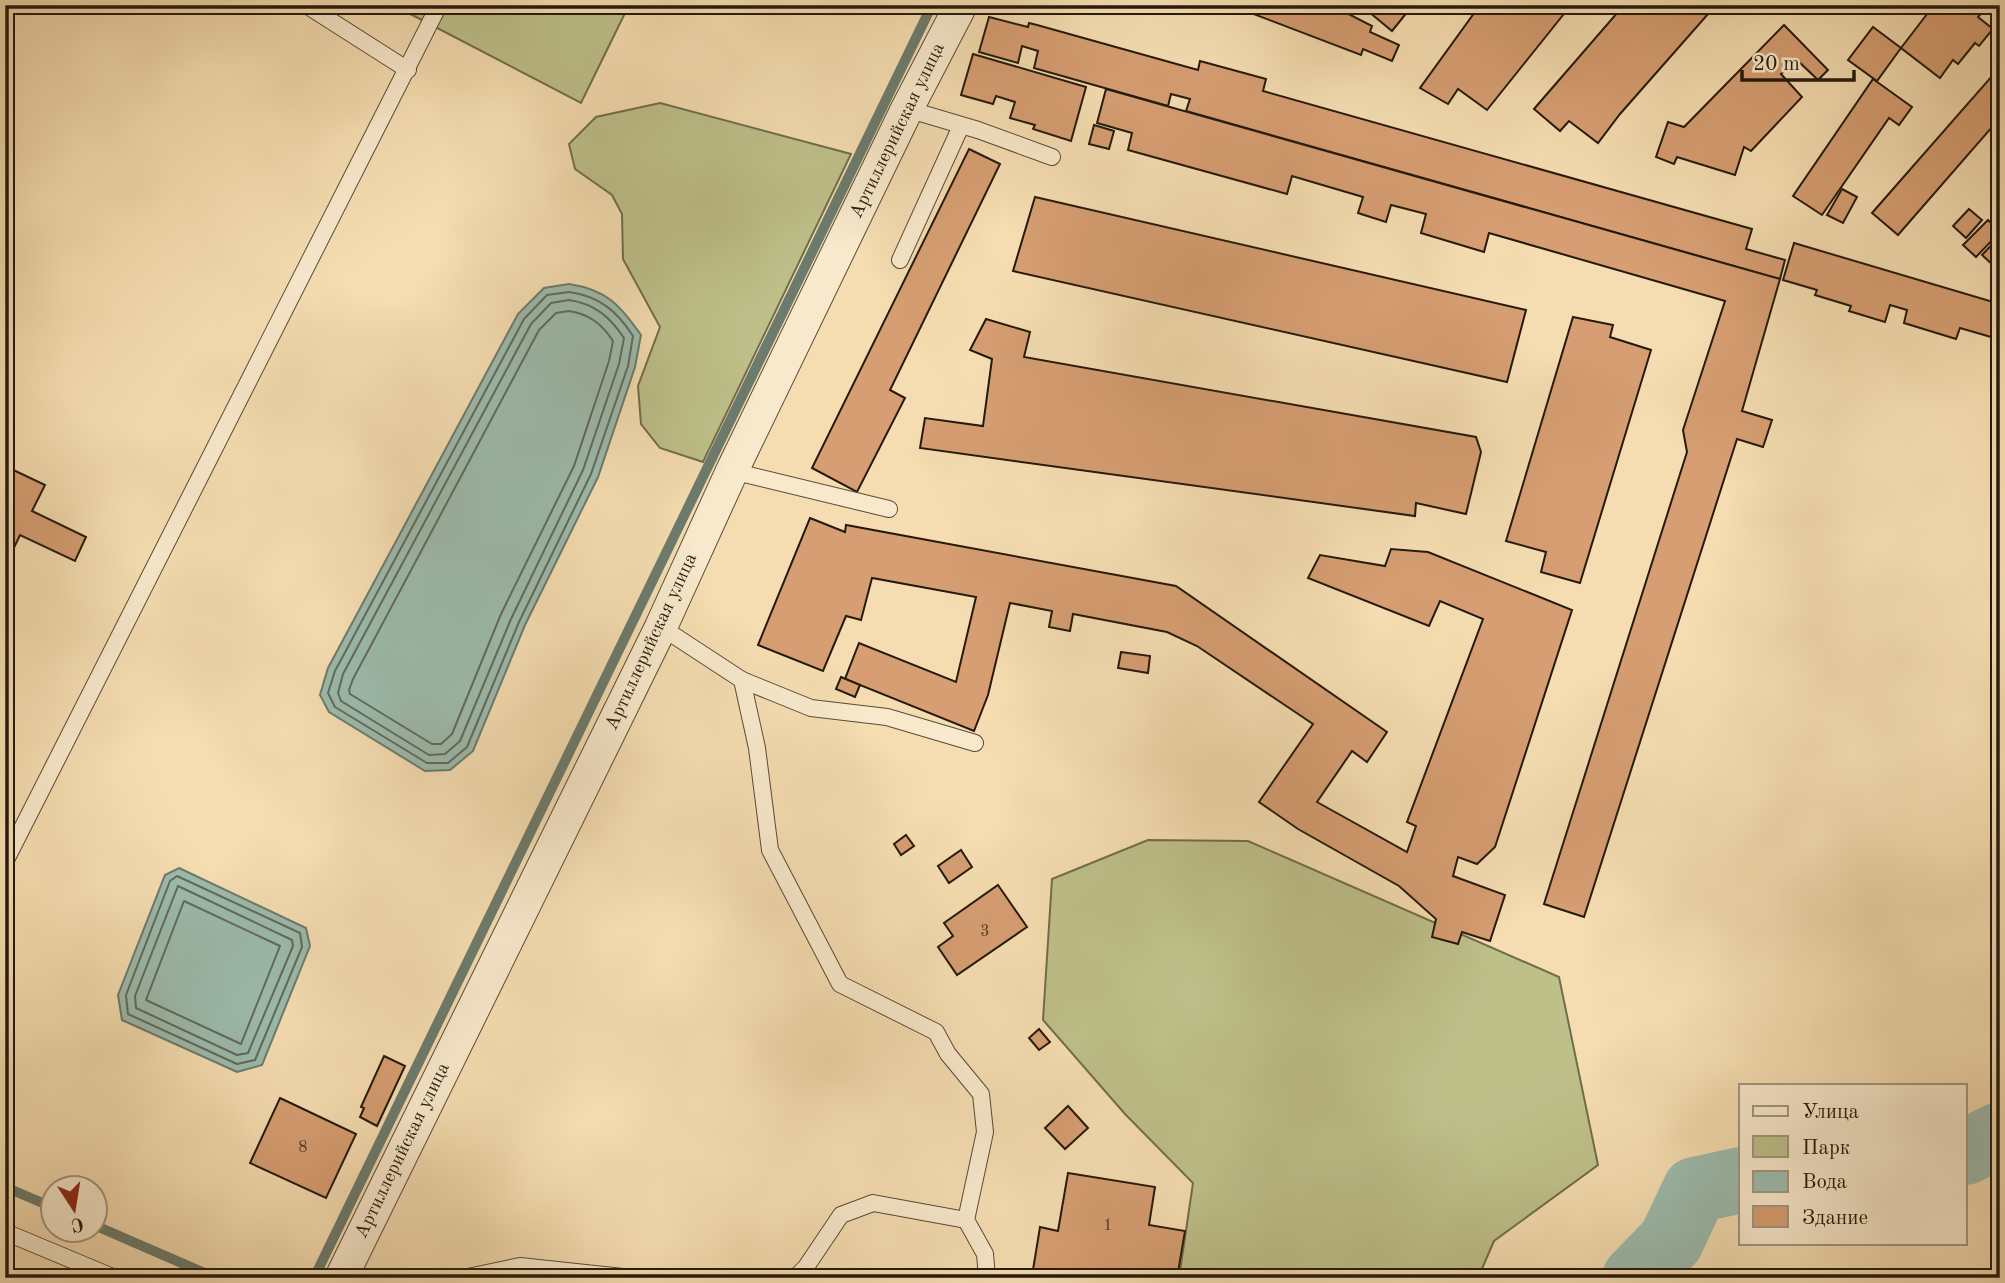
<svg xmlns="http://www.w3.org/2000/svg" width="2005" height="1283" font-family="'Old Standard TT',serif">
<style>
.green{fill:#bec08a;stroke:#716d4c;stroke-width:2}
.water{fill:#9cbbad;stroke:#6c7b6d;stroke-width:2}
.lines{fill:none;stroke-linecap:round;stroke-linejoin:round}
.shore{stroke:#606a5d;stroke-width:2}
.stream{stroke:#6c7b6d;stroke-width:10}
.river{stroke:#9cbbad;stroke-width:66}
.building{fill:#d69e72;stroke:#241a0d;stroke-width:2}
.lane-casing{stroke:#584b36;stroke-width:18}
.street-casing{stroke:#584b36;stroke-width:34}
.lane{stroke:#f8e9cc;stroke-width:16}
.street{stroke:#f8e9cc;stroke-width:32}
.labels{text-anchor:middle;dominant-baseline:central;stroke-width:7;stroke-linejoin:round;paint-order:stroke}
.number-label{font-size:16px;fill:#503b26}
.street-label{font-size:19px;fill:#241a0d;stroke:#f8e9cc}
</style>
<rect width="100%" height="100%" fill="#f5ddb1"/>
<filter id="stains"><feTurbulence type="fractalNoise" baseFrequency=".00286" numOctaves="4"/><feColorMatrix values="0 0 0 0 .2 0 0 0 0 .09 0 0 0 0 .02 0 0 0 .5 -.17"/></filter>
<radialGradient id="worn" r=".72"><stop offset=".6" stop-color="#630" stop-opacity="0"/><stop offset="1" stop-color="#630" stop-opacity=".3"/></radialGradient>
<g class="green">
<path d="M 393,5 L 629,5 L 581,103 Z"/>
<path d="M 660,103 L 851,154 L 703,462 L 660,448 L 641,424 L 638,386 L 660,327 L 623,259 L 622,214 L 612,195 L 575,169 L 569,144 L 596,117 Z"/>
<path d="M 1148,840 L 1248,841 L 1559,977 L 1598,1165 L 1494,1241 L 1478,1278 L 1179,1278 L 1193,1183 L 1125,1114 L 1043,1020 L 1052,879 Z"/>
</g>
<g class="water">
<path d="M 569,284 C 608,290 619,305 641,335 L 635,367 L 598,477 L 525,625 L 473,751 L 450,770 L 425,771 L 329,712 L 320,695 L 328,668 L 518,314 L 544,288 Z"/>
<path d="M 179,868 L 306,928 L 310,946 L 262,1065 L 237,1072 L 122,1020 L 118,995 L 165,875 Z"/>
</g>
<g class="lines">
<g class="shore">
<path d="M 569,292 C 599,296 617,311 633,336 L 628,366 L 591,474 L 519,622 L 467,747 L 448,763 L 427,763 L 335,707 L 328,693 L 335,671 L 524,319 L 547,295 Z"/>
<path d="M 569,300 C 595,304 610,317 624,338 L 619,364 L 583,470 L 511,619 L 460,741 L 445,754 L 429,755 L 341,701 L 338,693 L 343,674 L 531,324 L 551,303 Z"/>
<path d="M 569,311 C 589,314 602,324 613,341 L 609,361 L 574,466 L 501,614 L 452,734 L 441,744 L 432,744 L 350,694 L 349,690 L 353,679 L 539,330 L 556,313 Z"/>
<path d="M 177,876 L 300,933 L 302,947 L 255,1060 L 237,1064 L 128,1014 L 126,995 L 170,881 Z"/>
<path d="M 178,886 L 292,940 L 293,946 L 248,1053 L 237,1055 L 136,1008 L 135,996 Z"/>
<path d="M 184,901 L 280,946 L 241,1044 L 146,1000 Z"/>
</g>
<g class="stream">
<path d="M 5,1187 L 52,1207"/>
<path d="M 94,1225 L 216,1278"/>
<path d="M 314,1278 L 932,5"/>
</g>
<g class="river">
<path d="M 1965,1152 L 2000,1135"/>
<path d="M 1635,1278 L 1671,1241 L 1695,1190 L 1741,1180"/>
</g>
</g>
<g class="building">
<path d="M 1230,5 L 1331,5 L 1372,26 L 1370,32 L 1399,45 L 1392,61 L 1363,49 L 1361,55 Z"/>
<path d="M 1365,5 L 1413,5 L 1392,31 L 1363,7 Z"/>
<path d="M 1480,5 L 1571,5 L 1487,110 L 1458,89 L 1448,104 L 1420,88 Z"/>
<path d="M 1624,5 L 1716,5 L 1620,114 L 1598,143 L 1569,121 L 1560,131 L 1534,109 Z"/>
<path d="M 1934,5 L 1988,5 L 1978,17 L 1993,29 L 1979,46 L 1975,43 L 1958,64 L 1953,60 L 1940,78 L 1901,48 Z"/>
<path d="M 989,17 L 1028,27 L 1029,23 L 1037,25 L 1198,70 L 1200,61 L 1266,79 L 1263,91 L 1752,229 L 1746,249 L 1785,260 L 1780,279 L 1186,111 L 1190,99 L 1171,94 L 1168,106 L 1034,68 L 1038,51 L 1022,46 L 1018,63 L 979,52 Z"/>
<path d="M 1784,25 L 1828,70 L 1818,80 L 1796,59 L 1781,74 L 1802,97 L 1751,151 L 1744,147 L 1735,175 L 1677,157 L 1674,164 L 1656,157 L 1668,122 L 1684,127 Z"/>
<path d="M 1873,27 L 1901,48 L 1877,81 L 1848,60 Z"/>
<path d="M 973,54 L 1086,87 L 1071,141 L 1033,129 L 1035,125 L 1010,118 L 1015,102 L 996,96 L 993,104 L 961,95 Z"/>
<path d="M 1992,76 L 2000,82 L 2000,118 L 1898,235 L 1872,213 Z"/>
<path d="M 1873,79 L 1912,107 L 1899,125 L 1889,118 L 1822,215 L 1793,196 Z"/>
<path d="M 1106,89 L 1780,279 L 1742,411 L 1772,420 L 1763,447 L 1737,439 L 1584,917 L 1544,904 L 1687,452 L 1683,430 L 1725,301 L 1489,233 L 1484,252 L 1421,233 L 1426,214 L 1391,205 L 1386,222 L 1358,213 L 1363,197 L 1292,176 L 1287,194 L 1128,150 L 1132,133 L 1097,123 Z"/>
<path d="M 1094,125 L 1114,131 L 1109,149 L 1089,144 Z"/>
<path d="M 969,149 L 1000,164 L 890,390 L 905,398 L 857,492 L 812,468 Z"/>
<path d="M 1842,189 L 1857,197 L 1843,223 L 1827,215 Z"/>
<path d="M 1035,197 L 1526,310 L 1507,382 L 1013,271 Z"/>
<path d="M 1969,209 L 1982,220 L 1966,238 L 1953,226 Z"/>
<path d="M 1988,220 L 2000,232 L 1976,257 L 1963,245 Z"/>
<path d="M 2000,236 L 2000,260 L 1994,266 L 1982,255 Z"/>
<path d="M 1794,243 L 2000,304 L 2000,351 L 1995,350 L 1998,339 L 1960,328 L 1956,339 L 1904,323 L 1907,310 L 1890,305 L 1885,322 L 1849,311 L 1851,306 L 1815,295 L 1817,290 L 1783,280 Z"/>
<path d="M 1573,317 L 1613,325 L 1610,337 L 1651,350 L 1580,583 L 1541,572 L 1546,552 L 1506,541 Z"/>
<path d="M 986,319 L 1030,332 L 1024,357 L 1476,437 L 1481,452 L 1466,514 L 1416,503 L 1415,516 L 920,448 L 925,418 L 983,426 L 992,359 L 970,350 Z"/>
<path d="M 5,466 L 45,485 L 32,511 L 86,537 L 75,561 L 20,535 L 12,552 L 5,549 Z"/>
<path d="M 810,518 L 845,532 L 846,525 L 1176,586 L 1387,732 L 1367,762 L 1352,751 L 1317,802 L 1407,852 L 1416,826 L 1407,822 L 1483,619 L 1440,601 L 1429,626 L 1308,578 L 1320,555 L 1385,566 L 1391,549 L 1428,552 L 1572,610 L 1495,847 L 1477,864 L 1458,857 L 1453,876 L 1505,895 L 1490,941 L 1462,932 L 1458,944 L 1432,937 L 1436,919 L 1399,886 L 1298,829 L 1259,802 L 1313,724 L 1197,646 L 1167,632 L 1073,614 L 1070,631 L 1049,627 L 1052,611 L 1010,603 L 988,695 L 974,731 L 845,679 L 859,643 L 956,682 L 976,597 L 872,578 L 861,620 L 846,616 L 823,671 L 758,645 Z"/>
<path d="M 1121,652 L 1150,656 L 1148,673 L 1118,668 Z"/>
<path d="M 841,677 L 860,685 L 855,697 L 836,689 Z"/>
<path d="M 906,835 L 914,846 L 901,855 L 894,844 Z"/>
<path d="M 961,850 L 972,867 L 949,883 L 938,866 Z"/>
<path d="M 998,885 L 1027,927 L 957,975 L 938,947 L 953,936 L 944,923 Z"/>
<path d="M 1039,1029 L 1050,1042 L 1039,1050 L 1029,1038 Z"/>
<path d="M 384,1056 L 405,1066 L 377,1126 L 360,1117 L 364,1108 L 361,1107 Z"/>
<path d="M 280,1098 L 356,1134 L 326,1198 L 250,1163 Z"/>
<path d="M 1068,1106 L 1088,1128 L 1065,1149 L 1045,1128 Z"/>
<path d="M 1068,1173 L 1155,1187 L 1149,1225 L 1185,1231 L 1177,1278 L 1032,1276 L 1040,1227 L 1058,1231 Z"/>
</g>
<g class="lines">
<g class="lane-casing">
<g id="lane">
<path d="M 306,5 L 408,70"/>
<path d="M 1113,5 L 1116,6"/>
<path d="M 907,109 L 978,130 L 1052,157"/>
<path d="M 900,260 L 961,126"/>
<path d="M 732,471 L 889,509"/>
<path d="M 661,627 L 742,680 L 757,748 L 770,850 L 840,984 L 936,1032 L 948,1054 L 981,1094 L 985,1132 L 966,1220 L 985,1254 L 987,1278"/>
<path d="M 742,680 L 811,708 L 887,717 L 975,743"/>
<path d="M 5,862 L 439,5"/>
<path d="M 5,1232 L 115,1278"/>
<path d="M 463,1278 L 520,1266 L 632,1278"/>
<path d="M 795,1278 L 806,1267 L 841,1215 L 873,1203 L 966,1220"/>
</g>
</g>
<g class="street-casing">
<path id="street" d="M 341,1278 L 661,627 L 732,471 L 907,109 L 961,5"/>
</g>
<use href="#lane" class="lane"/>
<use href="#street" class="street"/>
</g>
<g class="labels">
<g class="number-label">
<text x="985" y="932">3</text>
<text x="303" y="1148">8</text>
<text x="1108" y="1226">1</text>
</g>
<g class="street-label">
<text transform="translate(898 131) rotate(-64)">Артиллерийская улица</text>
<text transform="translate(652 642) rotate(-65)">Артиллерийская улица</text>
<text transform="translate(403 1151) rotate(-64)">Артиллерийская улица</text>
</g>
</g>
<rect width="2005" height="1283" fill="none" stroke="#f5ddb1" stroke-width="28"/>
<rect x="7" y="7" width="1991" height="1269" fill="none" stroke="#241a0d" stroke-width="3.5"/>
<rect x="14" y="14" width="1977" height="1255" fill="none" stroke="#241a0d" stroke-width="2"/>
<rect x="1739" y="1084" width="228" height="161" fill="#f8e9cc" stroke="#a39680" stroke-width="2"/>
<rect x="1753" y="1106" width="35" height="10" fill="#f8e9cc" stroke="#a39680" stroke-width="2"/>
<text x="1802" y="1118" font-size="21" fill="#241a0d">Улица</text>
<rect x="1753" y="1136" width="35" height="21" fill="#bec08a" stroke="#a39680" stroke-width="2"/>
<text x="1802" y="1154" font-size="21" fill="#241a0d">Парк</text>
<rect x="1753" y="1171" width="35" height="21" fill="#9cbbad" stroke="#a39680" stroke-width="2"/>
<text x="1802" y="1188" font-size="21" fill="#241a0d">Вода</text>
<rect x="1753" y="1206" width="35" height="21" fill="#d69e72" stroke="#a39680" stroke-width="2"/>
<text x="1802" y="1224" font-size="21" fill="#241a0d">Здание</text>
<g transform="translate(74 1209) rotate(168)"><circle r="33" fill="#f8e9cc" stroke="#a39680" stroke-width="2"/>
<path d="M0-5L12 26L0 18L-12 26Z" fill="#8f2418"/>
<text y="-10" font-size="19" font-weight="bold" text-anchor="middle" fill="#241a0d">С</text>
</g>
<path d="M1742 70v10h112v-10" fill="none" stroke="#241a0d" stroke-width="3.5"/>
<text x="1753" y="70" font-size="21" fill="#241a0d" stroke="#f8e9cc" stroke-width="5" paint-order="stroke">20 m</text>
<rect width="100%" height="100%" filter="url(#stains)"/>
<rect width="100%" height="100%" fill="url(#worn)"/>
</svg>
